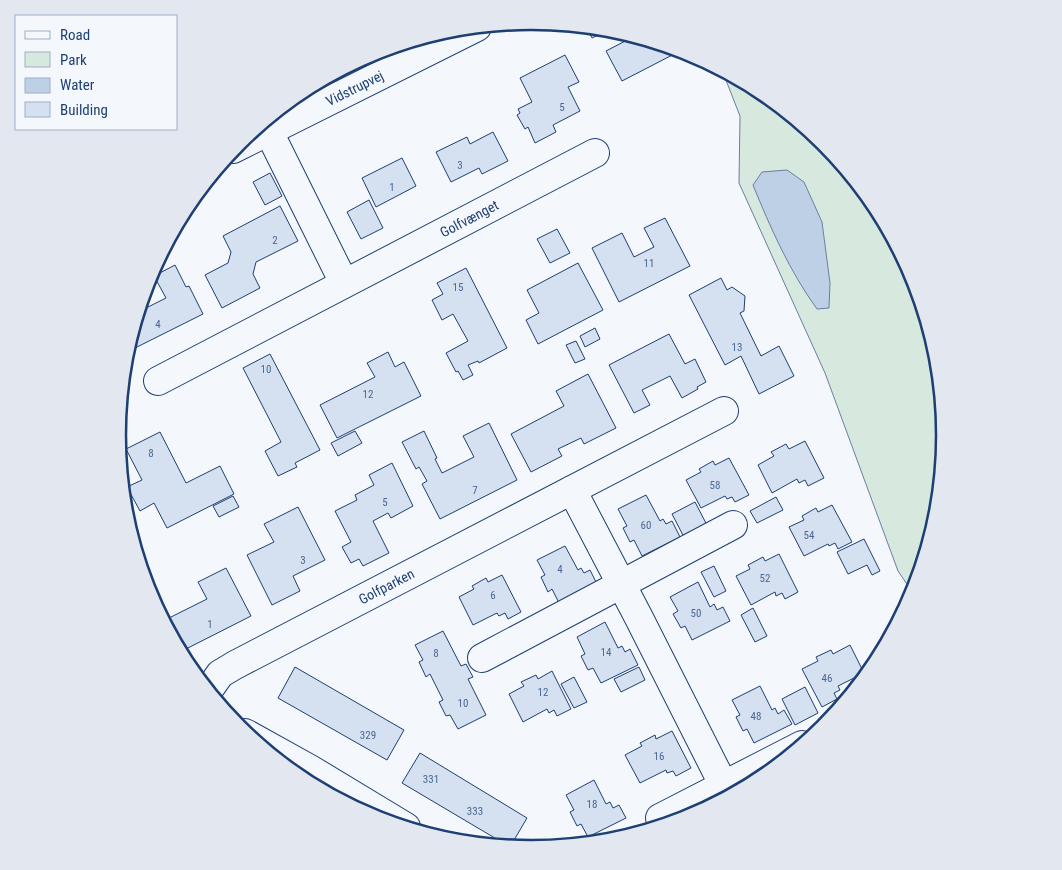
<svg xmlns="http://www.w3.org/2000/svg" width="1062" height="870" font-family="'Roboto Condensed',sans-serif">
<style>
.green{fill:#d7e8df;stroke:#687fa3}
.water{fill:#bed0e5;stroke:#687fa3}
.building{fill:#d5e0f0;stroke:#1d3f73}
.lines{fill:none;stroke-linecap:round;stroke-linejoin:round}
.minor-casing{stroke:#1d3f73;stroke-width:30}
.minor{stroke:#f4f7fb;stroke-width:28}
.labels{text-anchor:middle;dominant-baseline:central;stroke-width:4;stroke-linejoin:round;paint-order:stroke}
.number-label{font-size:11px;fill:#4b6792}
.street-label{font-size:14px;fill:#1d3f73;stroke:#f4f7fb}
.rim{fill:none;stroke:#1d3f73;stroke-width:2.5}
</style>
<rect width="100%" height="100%" fill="#f4f7fb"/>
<path class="green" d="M 722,70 L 761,91 L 824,143 L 875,205 L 913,277 L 937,355 L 945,435 L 937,516 L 913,593 L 898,571 L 825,373 L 739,183 L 740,116 Z"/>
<path class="water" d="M 787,170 L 804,182 L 822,222 L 830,283 L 829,308 L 817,309 C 790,272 770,227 753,185 L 762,172 Z"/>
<g class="building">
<path d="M 586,27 L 603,28 L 605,32 L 592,38 Z"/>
<path d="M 635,36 L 679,50 L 680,51 L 622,81 L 606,51 Z"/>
<path d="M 565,55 L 579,82 L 568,87 L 580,111 L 553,125 L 556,132 L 535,143 L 528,127 L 525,129 L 517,115 L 520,113 L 518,109 L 532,102 L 520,78 Z"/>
<path d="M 493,132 L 508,161 L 482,174 L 479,168 L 451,182 L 436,152 L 467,137 L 470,144 Z"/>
<path d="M 402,158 L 416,186 L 376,207 L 362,178 Z"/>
<path d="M 270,173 L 282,196 L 265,205 L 253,182 Z"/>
<path d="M 369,200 L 383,228 L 361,239 L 347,212 Z"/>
<path d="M 280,206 L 298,241 L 256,262 L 253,274 L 260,288 L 222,308 L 205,275 L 228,263 L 231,252 L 223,236 Z"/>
<path d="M 665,218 L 690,266 L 619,302 L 592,248 L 622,233 L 634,257 L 654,247 L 644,228 Z"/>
<path d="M 557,229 L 570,253 L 550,263 L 537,239 Z"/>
<path d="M 578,263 L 603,310 L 538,344 L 526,320 L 539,313 L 527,290 Z"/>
<path d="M 175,265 L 186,287 L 189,286 L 203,314 L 125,353 L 138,312 L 166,298 L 154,276 Z"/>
<path d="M 466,268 L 507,348 L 479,363 L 478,361 L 468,365 L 473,375 L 463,380 L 458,371 L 456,372 L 446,353 L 468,341 L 453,314 L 442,320 L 432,300 L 443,294 L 437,283 Z"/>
<path d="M 721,278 L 727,290 L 732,287 L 745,296 L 744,311 L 740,313 L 761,356 L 779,346 L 794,376 L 759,394 L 741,356 L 725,365 L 689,295 Z"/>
<path d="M 595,328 L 600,339 L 585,347 L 580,336 Z"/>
<path d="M 669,334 L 685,364 L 695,359 L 706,382 L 697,387 L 698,389 L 682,398 L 670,376 L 642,390 L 650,405 L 634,413 L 609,365 Z"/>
<path d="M 576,341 L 585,359 L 575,363 L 566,345 Z"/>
<path d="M 388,352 L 395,367 L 404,362 L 421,396 L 337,438 L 320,405 L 375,377 L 367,363 Z"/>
<path d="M 270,354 L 320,450 L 295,463 L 297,467 L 278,476 L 265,451 L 281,442 L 243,368 Z"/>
<path d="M 588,374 L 616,428 L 584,444 L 581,438 L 558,449 L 562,456 L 531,472 L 511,434 L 564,406 L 556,391 Z"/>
<path d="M 489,423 L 517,480 L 440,519 L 422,484 L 427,481 L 419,467 L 416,469 L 402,442 L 424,431 L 437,458 L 435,459 L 442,473 L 474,457 L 463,436 Z"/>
<path d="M 355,431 L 362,443 L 338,456 L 331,443 Z"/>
<path d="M 160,432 L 186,483 L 220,466 L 234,494 L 167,528 L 154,503 L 140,511 L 127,487 L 142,480 L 126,449 Z"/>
<path d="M 805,441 L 824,478 L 808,486 L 805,480 L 799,483 L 797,479 L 772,493 L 758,465 L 774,456 L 771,452 L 786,444 L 789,449 Z"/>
<path d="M 729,458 L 749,495 L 735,502 L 732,497 L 727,499 L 725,496 L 701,508 L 686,480 L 701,472 L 699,469 L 713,461 L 715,465 Z"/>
<path d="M 392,463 L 413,506 L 391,518 L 388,513 L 373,521 L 389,553 L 363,566 L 359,559 L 351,563 L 342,547 L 351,542 L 335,511 L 357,500 L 355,495 L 374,485 L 369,475 Z"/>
<path d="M 646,495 L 660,521 L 663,519 L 666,524 L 672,521 L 680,537 L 642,556 L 634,540 L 630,542 L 623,528 L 627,526 L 618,509 Z"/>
<path d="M 233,496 L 239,507 L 219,517 L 213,506 Z"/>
<path d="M 776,497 L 783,510 L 757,523 L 750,511 Z"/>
<path d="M 695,502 L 708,527 L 685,539 L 672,514 Z"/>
<path d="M 832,505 L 852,542 L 838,549 L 835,543 L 829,546 L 828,544 L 804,556 L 789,527 L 804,520 L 802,516 L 816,508 L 818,512 Z"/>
<path d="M 298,507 L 325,560 L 293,576 L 300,591 L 272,605 L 247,555 L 274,542 L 264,524 Z"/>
<path d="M 864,539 L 880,571 L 872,575 L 867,565 L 848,574 L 837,552 Z"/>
<path d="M 565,546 L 578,570 L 581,568 L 584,573 L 590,570 L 597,584 L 559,603 L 552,589 L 548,592 L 541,577 L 545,575 L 537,560 Z"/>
<path d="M 779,554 L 798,592 L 785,599 L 782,593 L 776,596 L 775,592 L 751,605 L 736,576 L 750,569 L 748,565 L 763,557 L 765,561 Z"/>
<path d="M 714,566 L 726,591 L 714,597 L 701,572 Z"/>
<path d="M 226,568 L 251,616 L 180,652 L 163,621 L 207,599 L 198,582 Z"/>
<path d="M 502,575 L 521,612 L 508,619 L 505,613 L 499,616 L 497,613 L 473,625 L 459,597 L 474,589 L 472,586 L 486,578 L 488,582 Z"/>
<path d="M 698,582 L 710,607 L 714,604 L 717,610 L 723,607 L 730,621 L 692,640 L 685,626 L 681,628 L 673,614 L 678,611 L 670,597 Z"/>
<path d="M 753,608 L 767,636 L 755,642 L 741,615 Z"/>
<path d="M 605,622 L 618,648 L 622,646 L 625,652 L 630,649 L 638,665 L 601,683 L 593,668 L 588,670 L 581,656 L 585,654 L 577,637 Z"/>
<path d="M 443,631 L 461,666 L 466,664 L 473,677 L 468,679 L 486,715 L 458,729 L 450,715 L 446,716 L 439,702 L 443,700 L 430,674 L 426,677 L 419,662 L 423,660 L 415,645 Z"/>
<path d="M 889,639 L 880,655 L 876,646 Z"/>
<path d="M 850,645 L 864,673 L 838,686 L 840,690 L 834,693 L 837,699 L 822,707 L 802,669 L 818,661 L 816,657 L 831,650 L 833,654 Z"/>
<path d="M 295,667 L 404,730 L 387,760 L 278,698 Z"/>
<path d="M 639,667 L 645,680 L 621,692 L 614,679 Z"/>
<path d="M 552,671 L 571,709 L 557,716 L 554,710 L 549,713 L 547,709 L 523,722 L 509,694 L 524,686 L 521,682 L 536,675 L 538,679 Z"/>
<path d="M 574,677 L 587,702 L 574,708 L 561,684 Z"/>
<path d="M 760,686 L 772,710 L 775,708 L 778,714 L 784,710 L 792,724 L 754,743 L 747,729 L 743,731 L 736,717 L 740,715 L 732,700 Z"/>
<path d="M 805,687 L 818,713 L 795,725 L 782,699 Z"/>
<path d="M 672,731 L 691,768 L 676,776 L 673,771 L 667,773 L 666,770 L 640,783 L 625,755 L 642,746 L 640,743 L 655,735 L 656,739 Z"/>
<path d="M 420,753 L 527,818 L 510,847 L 402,783 Z"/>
<path d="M 594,780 L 606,804 L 610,802 L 613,808 L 619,805 L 626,818 L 588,837 L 581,824 L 577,826 L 570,812 L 574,810 L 566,795 Z"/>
</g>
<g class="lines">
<g class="minor-casing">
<g id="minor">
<path d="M 269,132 L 344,283"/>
<path id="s1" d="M 233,149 L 477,27"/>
<path id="s2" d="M 158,381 L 595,153"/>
<path d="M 572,490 L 639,618 L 729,796"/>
<path d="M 482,658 L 733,525"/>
<path id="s3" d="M 208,691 L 220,674 L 235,665 L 724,411"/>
<path d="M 245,733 L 310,769 L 406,827"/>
<path d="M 660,818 L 802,745"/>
</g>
</g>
<use href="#minor" class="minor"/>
</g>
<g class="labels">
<g class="number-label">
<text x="562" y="107">5</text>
<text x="460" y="165">3</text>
<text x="392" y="187">1</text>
<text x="275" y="240">2</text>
<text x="649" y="263">11</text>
<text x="458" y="287">15</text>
<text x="158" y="324">4</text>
<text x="737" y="347">13</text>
<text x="266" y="369">10</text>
<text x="368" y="394">12</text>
<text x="151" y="453">8</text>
<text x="715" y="485">58</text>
<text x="475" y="490">7</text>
<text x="385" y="502">5</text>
<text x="646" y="525">60</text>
<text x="809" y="535">54</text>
<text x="303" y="560">3</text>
<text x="560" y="569">4</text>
<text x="765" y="578">52</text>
<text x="493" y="595">6</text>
<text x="696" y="613">50</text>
<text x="210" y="624">1</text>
<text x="606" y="652">14</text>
<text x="436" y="653">8</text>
<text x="827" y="678">46</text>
<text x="543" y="692">12</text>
<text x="463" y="703">10</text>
<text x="756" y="716">48</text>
<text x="368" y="735">329</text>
<text x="659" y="756">16</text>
<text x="431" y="779">331</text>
<text x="592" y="804">18</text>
<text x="475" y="811">333</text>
</g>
<g class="street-label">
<text stroke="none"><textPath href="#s1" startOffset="136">Vidstrupvej</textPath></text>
<text stroke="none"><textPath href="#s2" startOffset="351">Golfvænget</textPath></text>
<text stroke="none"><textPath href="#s3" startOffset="209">Golfparken</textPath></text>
</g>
</g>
<path d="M0 0H1062V870H0ZM126 435a405 405 0 1 1 810 0a405 405 0 1 1-810 0Z" fill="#e3e8f0" fill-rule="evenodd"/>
<path class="rim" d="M126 435a405 405 0 1 1 810 0a405 405 0 1 1-810 0Z"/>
<rect x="15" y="15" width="162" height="115" fill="#f4f7fb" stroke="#9eadc5"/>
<rect x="25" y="31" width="25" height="8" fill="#f4f7fb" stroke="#9eadc5"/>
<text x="60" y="40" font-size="15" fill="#1d3f73">Road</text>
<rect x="25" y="52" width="25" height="15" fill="#d7e8df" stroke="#9eadc5"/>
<text x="60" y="65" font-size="15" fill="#1d3f73">Park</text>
<rect x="25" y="78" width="25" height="15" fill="#bed0e5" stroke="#9eadc5"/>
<text x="60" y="90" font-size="15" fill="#1d3f73">Water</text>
<rect x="25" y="102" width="25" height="15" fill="#d5e0f0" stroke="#9eadc5"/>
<text x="60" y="115" font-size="15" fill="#1d3f73">Building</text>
</svg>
